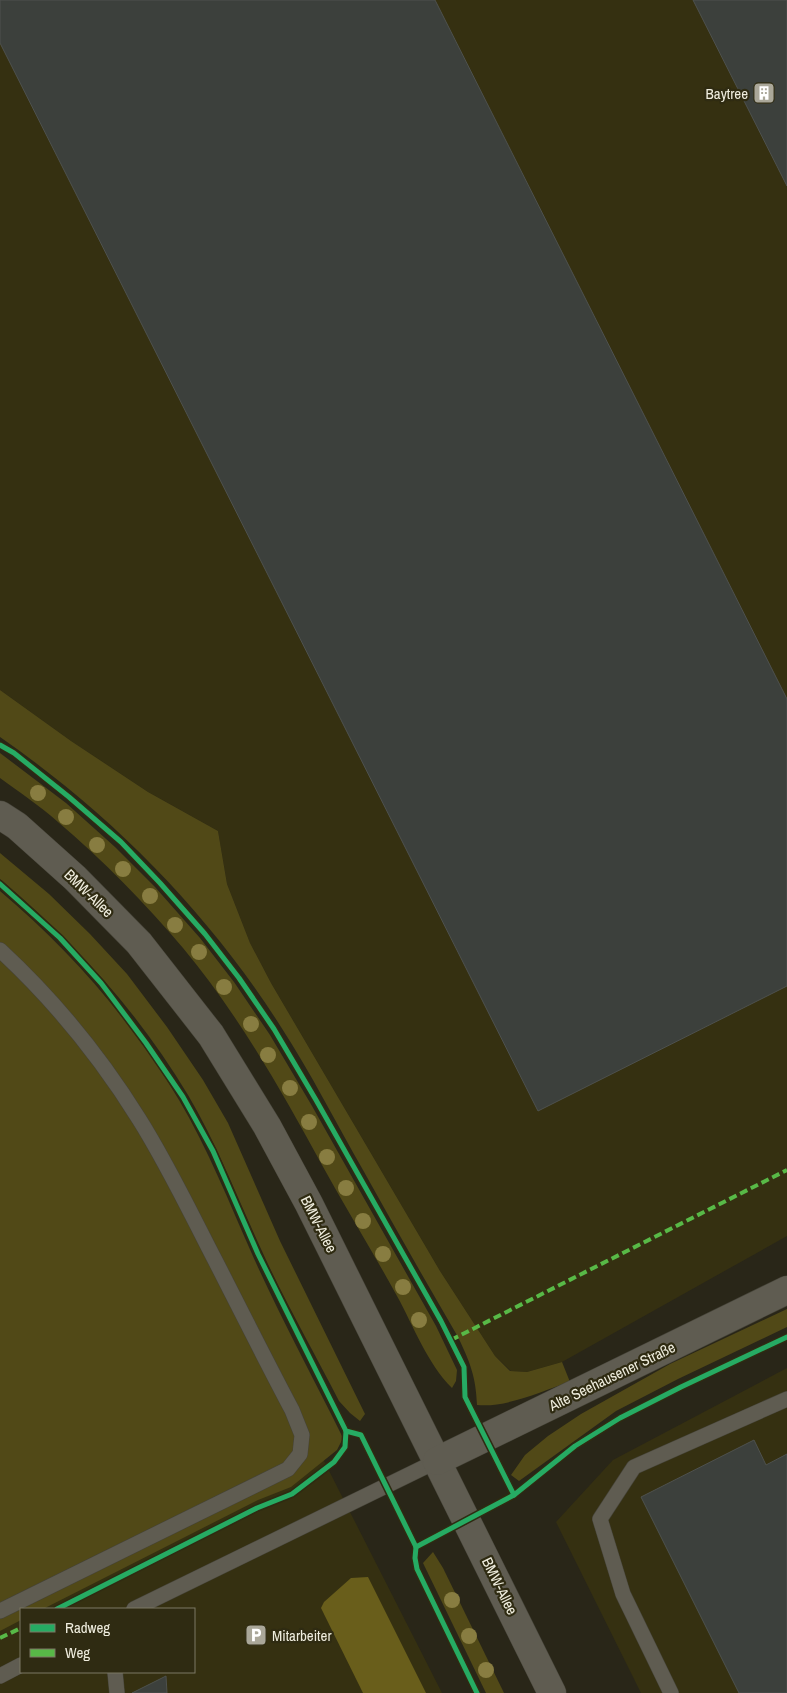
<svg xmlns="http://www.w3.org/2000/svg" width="787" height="1693" font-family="'Archivo Narrow',sans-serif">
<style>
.built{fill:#353011;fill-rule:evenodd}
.green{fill:#514917}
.water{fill:#695e1b}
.building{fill:#3c403c;stroke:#4e514e}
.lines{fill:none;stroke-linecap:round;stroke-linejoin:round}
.lane-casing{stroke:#454338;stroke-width:16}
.secondary-casing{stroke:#454338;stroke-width:29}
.lane{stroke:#5f5c51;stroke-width:15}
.secondary{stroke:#5f5c51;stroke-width:28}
.quiet{stroke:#58b947;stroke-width:4;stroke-dasharray:8 4;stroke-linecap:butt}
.cycleway-casing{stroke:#2f2b12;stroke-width:8}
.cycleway{stroke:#26ab63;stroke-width:5}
.tree{fill:#887d41}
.labels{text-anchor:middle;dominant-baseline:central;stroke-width:4.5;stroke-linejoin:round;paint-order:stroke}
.poi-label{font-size:15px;fill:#efedde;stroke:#2f2b12;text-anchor:end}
.street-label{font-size:15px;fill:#efedde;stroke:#2f2b12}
</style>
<rect width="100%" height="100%" fill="#292618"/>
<g class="built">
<path d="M 0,0 L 787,0 L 787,1236 L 562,1362 L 527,1372 L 511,1371 L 495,1356 L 440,1271 L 271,983 L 250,943 L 227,884 L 218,831 L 148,792 L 71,741 L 0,690 Z"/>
<path d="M 0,940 L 322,1457 L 442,1693 L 0,1693 ZM 21,1609 L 194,1609 L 194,1672 L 21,1672 Z"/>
<path d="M 787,1368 L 787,1693 L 641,1693 L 556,1522 L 613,1460 Z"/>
</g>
<g class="green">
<path d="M 0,690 L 71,741 L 148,792 L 218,831 L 227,884 L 250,943 L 271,983 L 440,1271 L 495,1356 L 510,1371 L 527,1372 L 562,1362 L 570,1382 C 541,1391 507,1408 477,1405 C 476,1377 470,1362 458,1337 C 426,1282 394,1226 363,1170 C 336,1123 311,1073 281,1027 C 209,913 111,814 0,737 Z"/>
<path d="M 0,753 L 66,803 L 115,847 L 155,887 L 200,938 L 234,982 L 270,1035 L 312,1106 L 436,1326 L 457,1370 L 456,1381 L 452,1388 C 427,1363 414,1327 397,1296 C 373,1252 346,1209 322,1165 C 281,1090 238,1014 183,948 C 145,903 103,860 58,822 C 40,806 19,792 0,778 Z"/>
<path d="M 0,853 L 49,894 L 90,934 L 127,974 L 167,1027 L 203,1080 L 228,1123 L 280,1241 L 365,1414 L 360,1421 L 350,1413 L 339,1401 C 313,1350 284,1300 261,1249 C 237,1197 217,1144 188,1095 C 139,1013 73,940 0,879 Z"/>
<path d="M 0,891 C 70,950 132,1021 179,1100 C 208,1149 229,1202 252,1254 C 280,1317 313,1377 343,1438 L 337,1450 L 291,1487 L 258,1500 L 43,1609 L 21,1609 L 21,1620 L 0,1631 Z"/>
<path d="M 787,1309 L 787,1327 L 678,1379 L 616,1411 L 519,1481 L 511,1475 L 525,1455 L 548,1436 L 581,1414 L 670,1364 Z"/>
<path d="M 433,1552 L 443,1568 L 504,1693 L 486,1693 L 423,1563 Z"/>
</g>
<path class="water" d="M 368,1577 L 426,1693 L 363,1693 L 321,1608 L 324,1602 L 351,1578 Z"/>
<g class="building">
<path d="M 0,0 L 435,0 L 787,699 L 787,986 L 538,1111 L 0,43 Z"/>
<path d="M 693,0 L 787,0 L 787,186 Z"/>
<path d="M 754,1440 L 766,1465 L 787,1454 L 787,1693 L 739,1693 L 641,1497 Z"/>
<path d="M 166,1676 L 167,1693 L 132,1693 Z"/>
</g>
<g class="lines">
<g class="lane-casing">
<g id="lane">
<path d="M 0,950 C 53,999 101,1058 139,1119 C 168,1165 191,1214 216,1262 C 241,1311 266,1361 292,1410 L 302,1435 L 300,1454 L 288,1469 L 0,1611"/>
<path d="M 134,1609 L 437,1461"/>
<path d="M 115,1672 L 117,1693"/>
<path d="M 0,1676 L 21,1665"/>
<path d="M 671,1693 L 623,1594 L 600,1519 L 634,1467 L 787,1399"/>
</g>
</g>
<g class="secondary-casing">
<g id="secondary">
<path d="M 0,815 L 17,826 L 75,878 L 139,943 L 211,1035 L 267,1126 L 309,1204 L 552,1693"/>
<path d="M 437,1461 L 787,1290"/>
</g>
</g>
<use href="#lane" class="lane"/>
<use href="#secondary" class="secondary"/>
<g class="quiet">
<path d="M 451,1340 L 787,1170"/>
<path d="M 0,1638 L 21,1628"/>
</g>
<g class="cycleway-casing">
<g id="cycleway">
<path d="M 0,745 L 14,753 L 69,797 L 121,842 L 160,883 L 205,934 L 239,978 L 274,1029 L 316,1100 L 441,1321 L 464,1367 L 465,1397 L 514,1495"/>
<path d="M 0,884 L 60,938 L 101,983 L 146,1043 L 183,1097 L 213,1151 L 258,1254 L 346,1431 L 361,1435 L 416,1547 L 415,1558 L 417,1569 L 477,1693"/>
<path d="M 416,1547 L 514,1495 L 575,1446 L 620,1418 L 681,1387 L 787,1337"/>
<path d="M 57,1609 L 257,1508 L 292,1494 L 334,1462 L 345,1447 L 346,1431"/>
</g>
</g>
<use href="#cycleway" class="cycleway"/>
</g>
<g class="tree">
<circle cx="38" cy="793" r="8"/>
<circle cx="66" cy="817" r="8"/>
<circle cx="97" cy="845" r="8"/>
<circle cx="123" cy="869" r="8"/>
<circle cx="150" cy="896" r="8"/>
<circle cx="175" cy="925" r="8"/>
<circle cx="199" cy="952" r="8"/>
<circle cx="224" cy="987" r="8"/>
<circle cx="251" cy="1024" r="8"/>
<circle cx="268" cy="1055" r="8"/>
<circle cx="290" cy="1088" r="8"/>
<circle cx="309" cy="1122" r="8"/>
<circle cx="327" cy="1157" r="8"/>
<circle cx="346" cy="1188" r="8"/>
<circle cx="363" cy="1221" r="8"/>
<circle cx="383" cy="1254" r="8"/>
<circle cx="403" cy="1287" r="8"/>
<circle cx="419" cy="1320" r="8"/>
<circle cx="452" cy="1600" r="8"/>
<circle cx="469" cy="1636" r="8"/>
<circle cx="486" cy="1670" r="8"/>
</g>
<defs>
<g id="building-square" transform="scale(1.125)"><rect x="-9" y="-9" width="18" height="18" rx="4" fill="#aaa799" stroke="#2f2b12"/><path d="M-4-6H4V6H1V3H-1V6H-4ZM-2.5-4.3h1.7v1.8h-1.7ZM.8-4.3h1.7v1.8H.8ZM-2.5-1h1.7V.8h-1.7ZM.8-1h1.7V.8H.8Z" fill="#fff"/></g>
<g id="parking-square" transform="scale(1.125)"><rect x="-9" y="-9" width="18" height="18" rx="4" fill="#aaa799" stroke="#2f2b12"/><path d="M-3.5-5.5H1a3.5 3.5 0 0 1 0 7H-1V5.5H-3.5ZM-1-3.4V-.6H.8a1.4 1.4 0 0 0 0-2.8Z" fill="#fff"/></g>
</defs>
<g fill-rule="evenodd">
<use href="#building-square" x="764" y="93"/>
<use href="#parking-square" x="256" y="1635"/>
</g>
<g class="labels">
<g class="poi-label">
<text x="748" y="93">Baytree</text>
<text x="272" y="1635" text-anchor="start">Mitarbeiter</text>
</g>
<g class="street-label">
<text transform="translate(89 893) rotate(44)">BMW-Allee</text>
<text transform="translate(319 1224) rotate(63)">BMW-Allee</text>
<text transform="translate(612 1376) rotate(-26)">Alte Seehausener Straße</text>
<text transform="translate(500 1586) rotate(64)">BMW-Allee</text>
</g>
</g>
<rect x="20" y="1608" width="175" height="65" fill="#2f2b12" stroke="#7c7964"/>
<rect x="30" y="1624" width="25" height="8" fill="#26ab63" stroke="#7c7964"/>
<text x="65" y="1633" font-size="15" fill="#efedde">Radweg</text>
<rect x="30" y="1649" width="25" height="8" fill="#58b947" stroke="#7c7964"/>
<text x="65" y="1658" font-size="15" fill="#efedde">Weg</text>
</svg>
